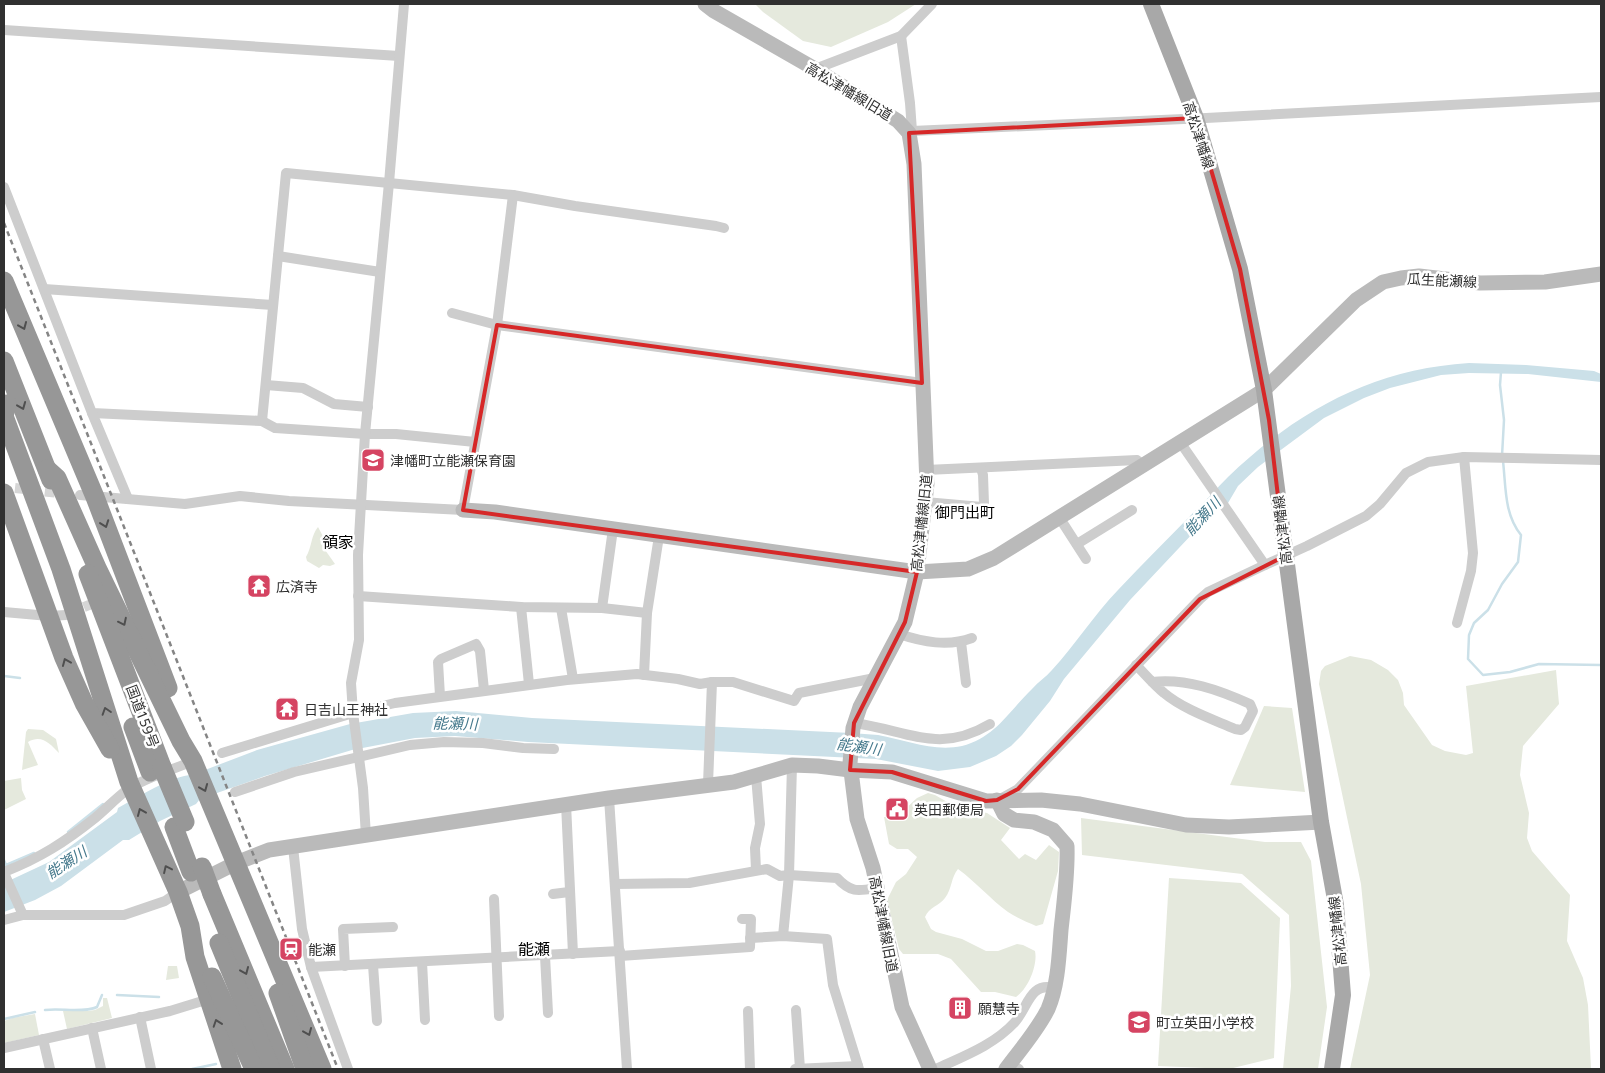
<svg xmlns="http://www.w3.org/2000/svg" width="1605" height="1073" font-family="'Noto Sans','Noto Sans JP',sans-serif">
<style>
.green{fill:#e5e9dd}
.water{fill:#cbe0e8}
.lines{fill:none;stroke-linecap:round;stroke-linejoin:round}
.stream{stroke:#cbe0e8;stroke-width:2.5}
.street-tunnel{stroke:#d6d6d6;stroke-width:10;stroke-dasharray:10 5;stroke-linecap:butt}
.street{stroke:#cdcdcd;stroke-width:10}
.secondary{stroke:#bababa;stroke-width:15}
.primary{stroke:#a8a8a8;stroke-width:16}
.highway{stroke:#979797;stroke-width:19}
.rail{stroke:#858585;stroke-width:2.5;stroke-dasharray:5 4;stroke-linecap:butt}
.highway-bridge{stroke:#979797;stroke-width:19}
.oneway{stroke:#4f4f4f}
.marked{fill:none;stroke:#d62828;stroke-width:4;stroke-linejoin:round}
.labels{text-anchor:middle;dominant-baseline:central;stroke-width:5;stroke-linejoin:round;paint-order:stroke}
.street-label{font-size:14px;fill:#303030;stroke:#fff}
.poi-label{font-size:14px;fill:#303030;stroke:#fff;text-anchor:start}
.neighbourhood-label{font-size:15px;fill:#000;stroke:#fff}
.water-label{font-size:15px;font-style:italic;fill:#45798c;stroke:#fff}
.quarter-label{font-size:16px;fill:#000;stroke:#fff}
</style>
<rect width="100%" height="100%" fill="#fff"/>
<g class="green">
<path d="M 755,4 L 916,4 L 888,22 L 831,47 L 803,41 L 763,12 Z"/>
<path d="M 318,527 L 325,540 L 323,547 L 335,564 L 330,566 L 323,565 L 319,568 L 307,561 L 306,557 C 312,547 311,535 318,527 Z"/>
<path d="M 1350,656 L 1371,660 L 1388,670 L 1398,680 L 1403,693 L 1404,705 L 1432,745 L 1445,751 L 1466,755 L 1473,753 L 1466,686 L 1556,670 L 1559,704 L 1523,746 L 1520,775 L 1529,813 L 1527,838 L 1532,851 L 1570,895 L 1567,941 L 1583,978 L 1588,1005 L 1591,1069 L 1350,1069 L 1370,975 L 1361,884 L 1319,684 L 1321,671 L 1325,666 Z"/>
<path d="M 1264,706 L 1292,708 L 1305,792 L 1230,785 Z"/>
<path d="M 28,729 L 43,730 L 56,739 L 59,753 C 50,744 42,734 28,742 L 38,765 L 22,770 L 26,732 Z"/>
<path d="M 21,778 L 22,790 L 26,799 L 4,810 L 4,781 Z"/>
<path d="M 928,793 L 935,795 L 956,807 L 987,813 L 1010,828 L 1001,840 L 1019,859 L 1025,854 L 1036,860 L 1049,845 L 1059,852 L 1058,871 L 1043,924 L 1036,926 C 1027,922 1017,918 1008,912 C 990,899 976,882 958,869 C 951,877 952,889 945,898 C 939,906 929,907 925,917 L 931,929 L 936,932 L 962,939 L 986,951 L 998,951 L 1017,944 L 1023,945 L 1035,951 C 1038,965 1028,989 1016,997 L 995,992 L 981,992 L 951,959 L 938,954 L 903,954 L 899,949 L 887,900 L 896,882 L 906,874 L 917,857 L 908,849 L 897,849 L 889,844 L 884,817 L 890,817 L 902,812 L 917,798 Z"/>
<path d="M 1081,818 L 1265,842 L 1301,842 L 1311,861 L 1327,1007 L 1318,1069 L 1283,1069 L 1291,986 L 1289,915 L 1242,874 L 1082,855 Z"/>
<path d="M 1169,878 L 1241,883 L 1280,918 L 1274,1058 L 1229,1069 L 1158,1066 Z"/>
<path d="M 168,966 L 177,966 L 179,978 L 166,980 Z"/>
<path d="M 103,998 L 107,998 L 112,1018 L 67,1029 L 63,1011 L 88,1011 L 95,1010 L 103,1006 Z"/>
<path d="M 35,1014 L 39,1035 L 4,1043 L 4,1021 L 12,1018 Z"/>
</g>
<path class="water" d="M 1469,363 L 1526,365 L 1594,371 L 1601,374 L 1601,382 L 1528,374 L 1469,373 L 1441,375 L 1390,388 L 1364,398 L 1324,418 L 1258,467 L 1238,486 L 1228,503 L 1211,514 L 1130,600 L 1064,679 L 1050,701 L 1022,735 L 1011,746 L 996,756 L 970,767 L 938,771 L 876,759 L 528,742 L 455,736 L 415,738 L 352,750 L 265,776 L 200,799 L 196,804 L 160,821 L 129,840 L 123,840 L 61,886 L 35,900 L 4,912 L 4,883 L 49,862 L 117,812 L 118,808 C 136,798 173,775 192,775 L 257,750 L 350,724 L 413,713 L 456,711 L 532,718 L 851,733 C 860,734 869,734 878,735 C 906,740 933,752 962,746 C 995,738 1009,711 1032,689 C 1038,682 1046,677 1052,670 C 1075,645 1094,615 1118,590 C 1142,564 1168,539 1193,513 C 1205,502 1216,489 1228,477 C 1297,411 1373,369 1469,363 Z"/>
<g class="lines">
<g class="stream">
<path d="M 1501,372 L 1500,385 L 1504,420 L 1502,456"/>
<path d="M 1503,461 C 1506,487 1504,514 1521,535 L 1518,562 L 1502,584 L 1488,610 L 1474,623 L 1469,635 L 1468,659 L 1483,675 L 1510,672 L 1539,664 L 1601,665"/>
<path d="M 4,676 L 20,678"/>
<path d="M 68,832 L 103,804"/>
<path d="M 4,860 L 6,865 L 34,853"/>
<path d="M 117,995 L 159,997"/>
<path d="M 45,1010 C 61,1008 84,1013 97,1007 L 102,995"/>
<path d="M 4,1019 L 35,1012"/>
<path d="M 192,1069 L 216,1064"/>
</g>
<g class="street-tunnel">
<path d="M 15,488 L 67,494"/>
<path d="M 70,613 L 101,600"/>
</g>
<g class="street">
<path d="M 4,30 L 399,56"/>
<path d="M 901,36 L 910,103 L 912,131 L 909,133"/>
<path d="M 815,69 L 901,36 L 932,4"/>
<path d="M 912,131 L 1206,118 L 1601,97"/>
<path d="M 4,187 L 92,413 L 262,421 L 286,173 L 513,195 L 497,325 L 463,510 L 289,501 L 240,496 L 185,504 L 80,495"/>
<path d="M 513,195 L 575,206 L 716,226 L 724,228"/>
<path d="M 278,256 L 380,272"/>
<path d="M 44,289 L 273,305"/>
<path d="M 452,313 L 497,325 L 922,383"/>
<path d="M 266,385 L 303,388 L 334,404 L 368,407"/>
<path d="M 92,413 L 128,499"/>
<path d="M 262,421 L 275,428 L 365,434 L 396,434 L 475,442"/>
<path d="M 1180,442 L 1265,565"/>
<path d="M 926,470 L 1137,460 L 1143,465"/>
<path d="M 925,502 L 982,507 L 984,504 L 983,475 L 981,468"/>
<path d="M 1059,517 L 1086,559"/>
<path d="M 1077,544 L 1132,510"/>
<path d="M 358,596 L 521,607 L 602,608 L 647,613"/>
<path d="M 521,607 L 529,684"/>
<path d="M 561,608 L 573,679"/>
<path d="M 602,608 L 613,529"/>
<path d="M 4,612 L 49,616 L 66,615"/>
<path d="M 1457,623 L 1471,571 L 1473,553 L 1464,457"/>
<path d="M 899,634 C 923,642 948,647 972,638"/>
<path d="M 961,642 L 966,683"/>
<path d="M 1136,665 C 1145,674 1154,685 1164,693 C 1183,709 1212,719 1235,729 L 1241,730 L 1245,727 L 1253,711 L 1250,704 C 1219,690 1186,678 1152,682"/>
<path d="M 644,675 L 647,613 L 659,536"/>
<path d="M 440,696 L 438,662 L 441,659 L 476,644 L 480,651 L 484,690"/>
<path d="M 854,723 C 907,730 938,755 990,724"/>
<path d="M 222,753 L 353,713 L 395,703 L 567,680 L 637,674 L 678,679 L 700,684 L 712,682 L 733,682 L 794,701 L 799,693 L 875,678"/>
<path d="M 756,776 L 760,824 L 755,848 L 756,870"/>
<path d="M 708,784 L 712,682"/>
<path d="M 235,792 L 294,772 L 410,745 L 444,742 L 483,743 L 523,748 L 554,749"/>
<path d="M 609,798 L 627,1069"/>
<path d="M 1000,799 L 1018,789 L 1200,599 L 1208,592 L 1265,565 L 1307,546 L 1366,516 L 1380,504 L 1406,473 L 1428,462 L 1464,457 L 1601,460"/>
<path d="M 566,804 L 573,954"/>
<path d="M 366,836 L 363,788 L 353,713 L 351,683 L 359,640 L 358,555 L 365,434 L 389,183 L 404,4"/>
<path d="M 293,847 L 302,929 L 311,967 L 620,951"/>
<path d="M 4,872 C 40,858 65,842 95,818 C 106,809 116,798 127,790 C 146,777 172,770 193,761"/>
<path d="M 4,873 L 23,915"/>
<path d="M 615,884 L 689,883 L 767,869 L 780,876 L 789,875 L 837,878 C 851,893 858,891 877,888"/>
<path d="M 553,894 L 569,892"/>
<path d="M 494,899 L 499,1016"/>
<path d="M 4,920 L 23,915 L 124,915 L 165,901 L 178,892"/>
<path d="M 783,936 L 789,875 L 792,765"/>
<path d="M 750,938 L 783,936 L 827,939 L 833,985 L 859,1069"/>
<path d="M 545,956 L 548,1013"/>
<path d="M 620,956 L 750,947 L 751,919 L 742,919"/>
<path d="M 422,962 L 425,1020"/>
<path d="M 373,965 L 377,1021"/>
<path d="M 345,966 L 343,929 L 393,927"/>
<path d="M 311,967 L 348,1069"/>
<path d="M 796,1010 L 800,1069"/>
<path d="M 748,1011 L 750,1069"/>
<path d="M 140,1017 L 151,1069"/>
<path d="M 92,1028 L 101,1069"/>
<path d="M 43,1039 L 50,1069"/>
<path d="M 4,1048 L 170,1011 L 209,999"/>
<path d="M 1010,1064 L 1019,1069"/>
<path d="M 795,1069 L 858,1066"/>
<path d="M 936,1069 C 964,1056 994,1045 1015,1022 C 1028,1007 1030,982 1054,988"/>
</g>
<g class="secondary">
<path d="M 705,4 L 714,11 L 815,69 L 898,121 L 909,133 L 914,164 L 927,484 L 917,572 L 905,622 L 860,707 L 853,728 L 850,763 L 857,819 L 873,868 L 902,1007 L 930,1069"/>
<path d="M 463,510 L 495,512 L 917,572 L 968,569 L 994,558 L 1264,390 L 1356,300 L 1383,282 L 1401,278 L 1419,276 L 1480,283 L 1545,282 L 1601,274"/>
<path d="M 997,800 L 1004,814 L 1014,820 L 1034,822 L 1053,830 L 1067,846 C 1068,874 1064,902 1061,930 C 1059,956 1058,986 1048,1009 C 1037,1031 1020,1050 1006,1069"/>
<path d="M 178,892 L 236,863 L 269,850 L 609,798 L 734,782 L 792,765 L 818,766 L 850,770 L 892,772 L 986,801 L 1041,800 L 1080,804 L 1186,825 L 1229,827 L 1321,822"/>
</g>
<path class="primary" d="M 1151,4 L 1196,118 L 1240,269 L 1264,390 L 1321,822 L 1336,905 L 1343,995 L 1332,1069"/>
<g class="highway">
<path d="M 4,281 L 95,497 L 168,688"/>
<path d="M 4,361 L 51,480"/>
<path d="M 7,404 L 4,416 L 61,569 L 129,782 L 178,892 L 190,926 L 195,957 L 232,1069"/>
<path d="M 47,469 L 57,478 L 98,570 L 181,741 L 193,761 L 322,1069"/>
<path d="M 4,493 L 64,658 L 84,703 L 110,749"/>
<path d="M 88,574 L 162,767"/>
<path d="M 133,727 L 150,772"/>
<path d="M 174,827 L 191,872"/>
<path d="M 212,894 L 285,1069"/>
<path d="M 219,943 L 271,1069"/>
<path d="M 212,977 L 254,1069"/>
<path d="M 278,993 L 305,1069"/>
</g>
<path class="rail" d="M 4,223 L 338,1069"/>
<g class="highway-bridge">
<path d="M 162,767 L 185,822"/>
<path d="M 202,867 L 212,894"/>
</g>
</g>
<defs><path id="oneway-chevron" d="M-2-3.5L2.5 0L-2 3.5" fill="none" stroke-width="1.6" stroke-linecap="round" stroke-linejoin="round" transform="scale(1.25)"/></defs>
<g class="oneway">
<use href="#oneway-chevron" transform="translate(23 326) rotate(67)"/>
<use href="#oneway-chevron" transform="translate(22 406) rotate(68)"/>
<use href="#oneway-chevron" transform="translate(105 524) rotate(70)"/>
<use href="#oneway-chevron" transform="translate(123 622) rotate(64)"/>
<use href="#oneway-chevron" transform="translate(66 662) rotate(-113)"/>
<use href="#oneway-chevron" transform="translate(106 711) rotate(-108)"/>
<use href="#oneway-chevron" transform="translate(204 788) rotate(68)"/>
<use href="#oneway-chevron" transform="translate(141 812) rotate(-113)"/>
<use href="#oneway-chevron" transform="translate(167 869) rotate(-115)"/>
<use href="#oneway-chevron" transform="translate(245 971) rotate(67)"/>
<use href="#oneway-chevron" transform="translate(217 1023) rotate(-109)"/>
<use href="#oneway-chevron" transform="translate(308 1032) rotate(67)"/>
</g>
<path class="marked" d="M 1196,118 L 1240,269 L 1269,420 L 1285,556 L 1200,599 L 1018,789 L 997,800 L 986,801 L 892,772 L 850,770 L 854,723 L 905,622 L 917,572 L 463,510 L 497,325 L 922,383 L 909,133 Z"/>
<defs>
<g id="school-square" transform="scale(1.25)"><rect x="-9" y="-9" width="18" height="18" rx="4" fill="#d54462" stroke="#fff"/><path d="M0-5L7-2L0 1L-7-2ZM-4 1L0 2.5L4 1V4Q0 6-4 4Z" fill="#fff"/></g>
<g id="temple-square" transform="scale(1.25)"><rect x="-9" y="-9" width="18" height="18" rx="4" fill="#d54462" stroke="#fff"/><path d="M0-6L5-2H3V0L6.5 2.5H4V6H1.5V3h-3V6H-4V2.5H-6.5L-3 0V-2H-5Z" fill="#fff"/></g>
<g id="civic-square" transform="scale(1.25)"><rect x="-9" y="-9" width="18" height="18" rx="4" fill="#d54462" stroke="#fff"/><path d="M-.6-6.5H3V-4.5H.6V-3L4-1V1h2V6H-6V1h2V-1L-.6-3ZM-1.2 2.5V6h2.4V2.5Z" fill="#fff"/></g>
<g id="station-square" transform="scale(1.25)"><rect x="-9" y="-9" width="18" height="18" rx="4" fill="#d54462" stroke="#fff"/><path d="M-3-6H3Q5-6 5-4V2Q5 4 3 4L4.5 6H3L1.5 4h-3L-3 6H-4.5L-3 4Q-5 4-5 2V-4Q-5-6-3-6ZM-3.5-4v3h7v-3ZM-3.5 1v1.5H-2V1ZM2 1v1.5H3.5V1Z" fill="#fff"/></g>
<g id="building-square" transform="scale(1.25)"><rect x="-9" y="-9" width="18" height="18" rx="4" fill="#d54462" stroke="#fff"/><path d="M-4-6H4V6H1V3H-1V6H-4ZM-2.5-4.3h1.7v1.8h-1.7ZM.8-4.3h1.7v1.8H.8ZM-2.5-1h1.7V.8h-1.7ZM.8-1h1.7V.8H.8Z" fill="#fff"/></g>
</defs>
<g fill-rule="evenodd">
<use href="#school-square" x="373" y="460"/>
<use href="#temple-square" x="259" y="586"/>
<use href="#temple-square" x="287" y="709"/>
<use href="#civic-square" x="897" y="809"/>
<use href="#station-square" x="291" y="949"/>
<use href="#building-square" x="960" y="1008"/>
<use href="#school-square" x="1139" y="1022"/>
</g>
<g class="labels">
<g class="street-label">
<text transform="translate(849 91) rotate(31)">高松津幡線旧道</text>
<text transform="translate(1199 135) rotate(72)">高松津幡線</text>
<text transform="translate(1442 280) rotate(3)">瓜生能瀬線</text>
<text transform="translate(921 523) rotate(-84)">高松津幡線旧道</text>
<text transform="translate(1282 530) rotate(-97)">高松津幡線</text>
<text transform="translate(143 716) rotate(69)">国道159号</text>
<text transform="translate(884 924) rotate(79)">高松津幡線旧道</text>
<text transform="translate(1337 931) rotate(-96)">高松津幡線</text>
</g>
<g class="poi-label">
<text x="390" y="460">津幡町立能瀬保育園</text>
<text x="276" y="586">広済寺</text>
<text x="304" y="709">日吉山王神社</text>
<text x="914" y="809">英田郵便局</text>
<text x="308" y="949">能瀬</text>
<text x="978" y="1008">願慧寺</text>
<text x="1156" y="1022">町立英田小学校</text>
</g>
<g class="neighbourhood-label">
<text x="965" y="512">御門出町</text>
</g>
<g class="water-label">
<text transform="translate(1202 516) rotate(-47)">能瀬川</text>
<text transform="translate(455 723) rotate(1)">能瀬川</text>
<text transform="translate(859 746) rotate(8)">能瀬川</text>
<text transform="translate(66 862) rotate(-33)">能瀬川</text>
</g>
<g class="quarter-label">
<text x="338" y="542">領家</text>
<text x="534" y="949">能瀬</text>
</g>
</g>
<rect width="1605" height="1073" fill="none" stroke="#303030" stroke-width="10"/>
</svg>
